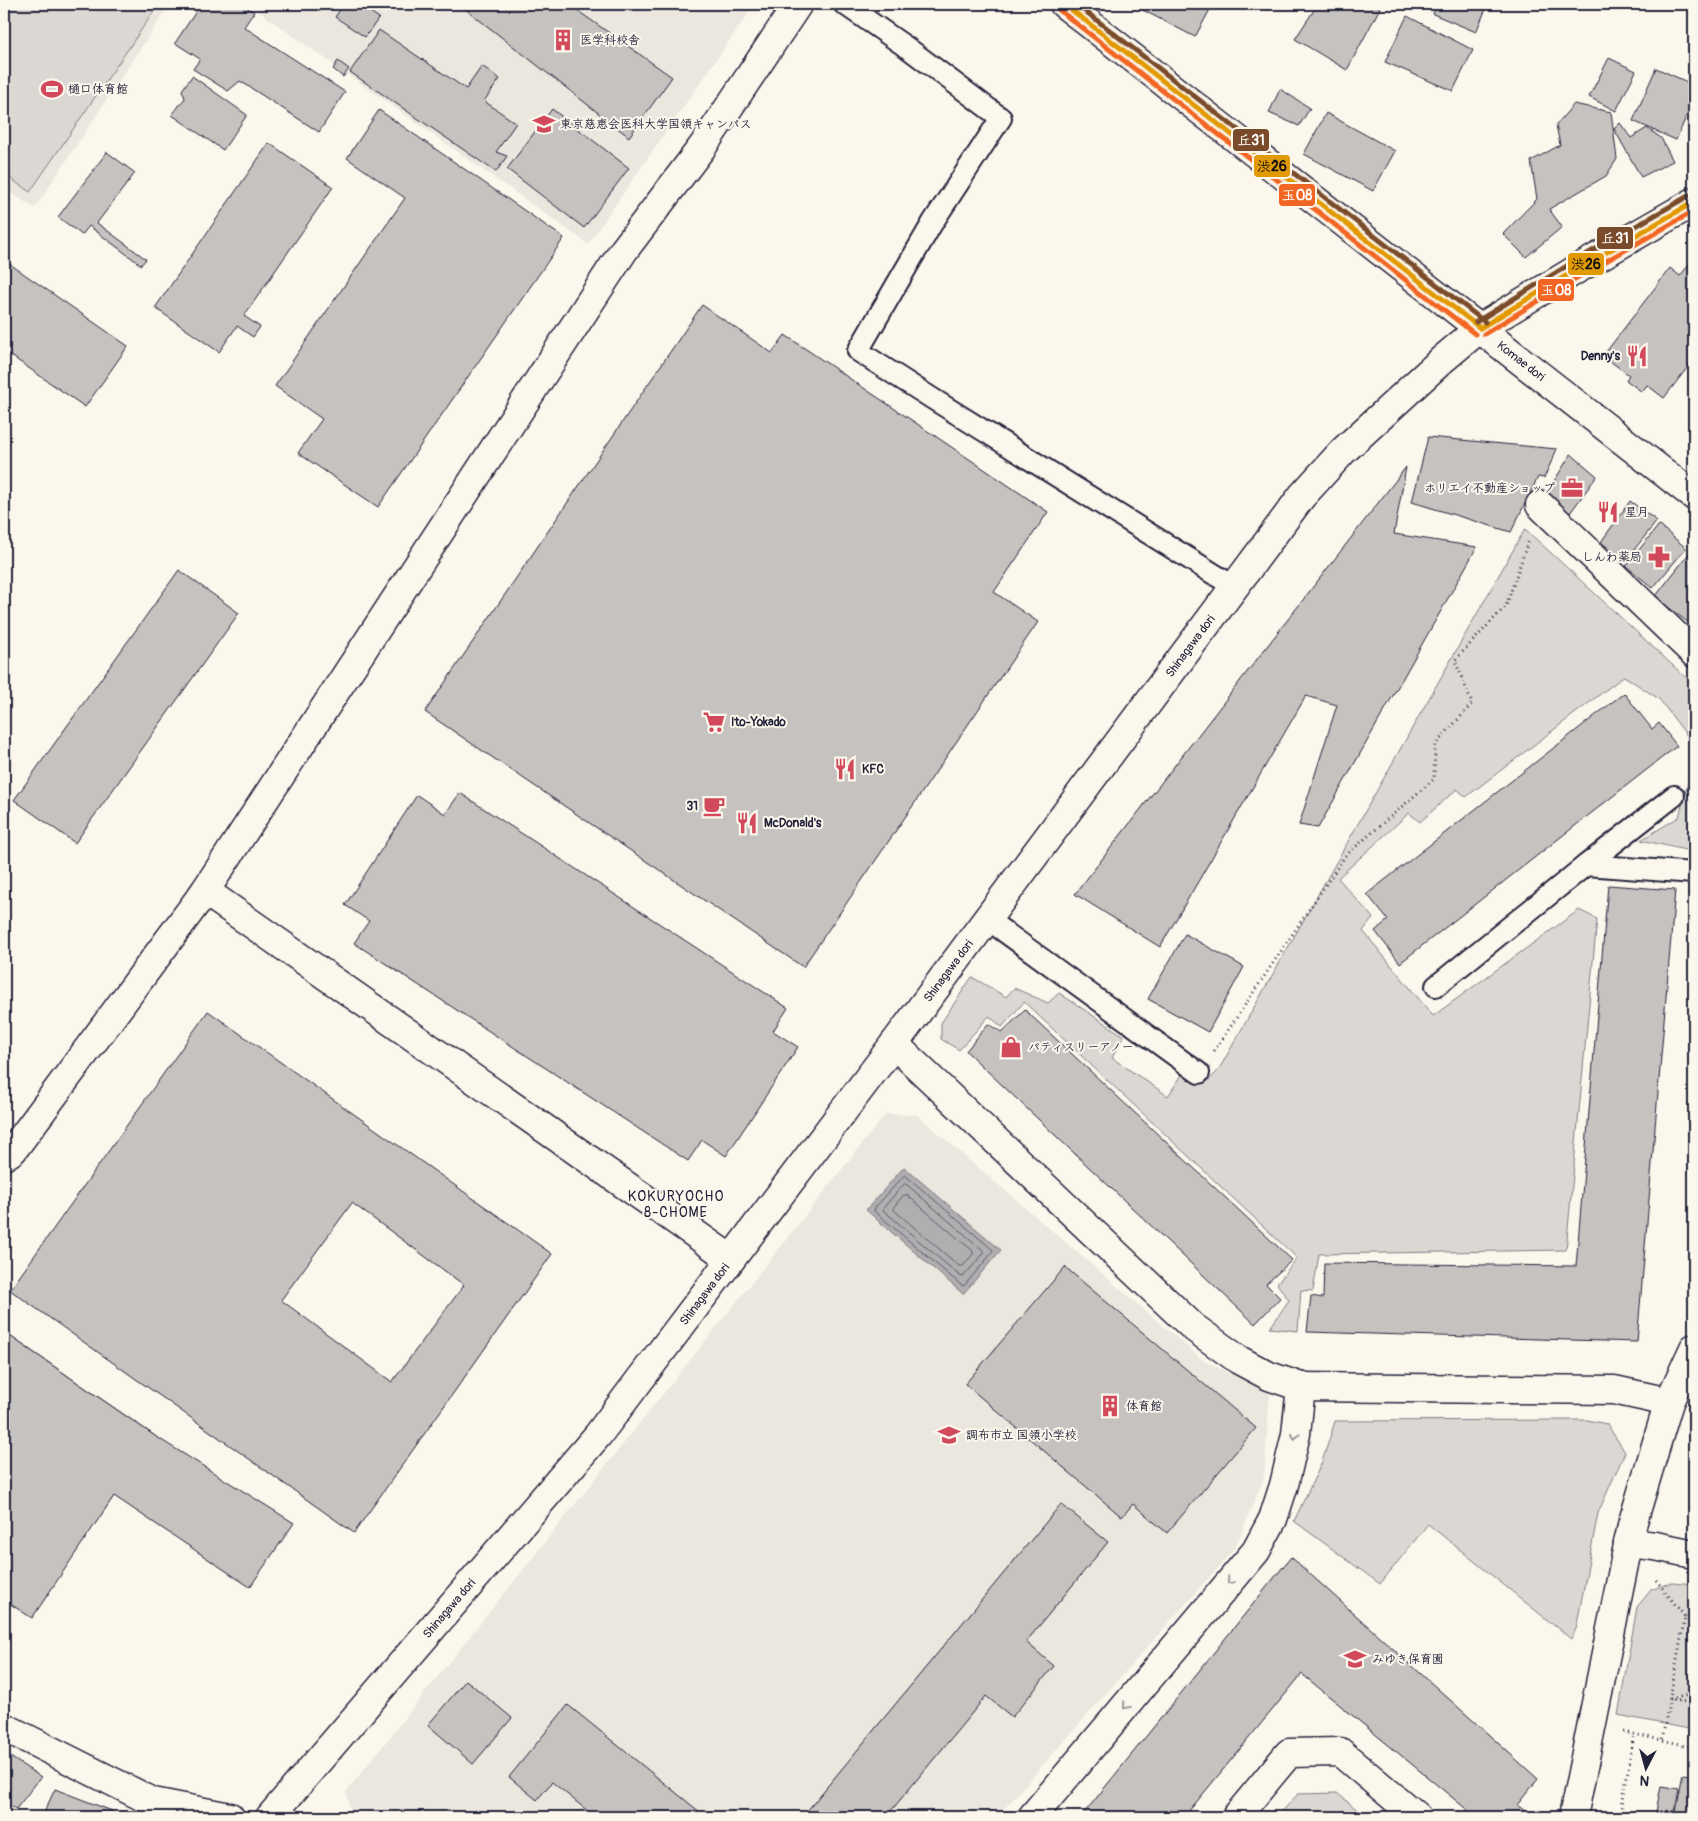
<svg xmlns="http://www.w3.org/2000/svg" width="1698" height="1821" font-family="Pangolin,'Klee One',sans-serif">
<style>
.built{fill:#ebe7df}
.green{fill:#dbd8d3;stroke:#7e7d87}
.water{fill:#b1aeb0;stroke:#787681}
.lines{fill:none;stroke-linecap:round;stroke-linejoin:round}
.shore{stroke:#5b5a6a;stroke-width:1}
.building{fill:#c6c2c0;stroke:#22223b;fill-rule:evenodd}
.service-casing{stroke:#22223b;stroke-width:24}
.minor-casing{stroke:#22223b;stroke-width:31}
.tertiary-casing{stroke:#22223b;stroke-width:31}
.primary-casing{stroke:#22223b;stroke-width:31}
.path{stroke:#22223b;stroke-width:3;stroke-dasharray:1 4;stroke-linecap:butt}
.service{stroke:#fbf7ec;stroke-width:20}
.minor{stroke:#fbf7ec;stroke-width:28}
.tertiary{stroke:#fbf7ec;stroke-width:28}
.primary{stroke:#fbf7ec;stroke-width:28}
.bus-1-casing{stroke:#fbf7ec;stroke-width:9}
.bus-2-casing{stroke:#fbf7ec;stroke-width:9}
.bus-3-casing{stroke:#fbf7ec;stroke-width:9}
.bus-1{stroke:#e29906;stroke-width:5}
.bus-2{stroke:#f26522;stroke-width:5}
.bus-3{stroke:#7a4b2a;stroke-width:5}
.oneway{stroke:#99979c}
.labels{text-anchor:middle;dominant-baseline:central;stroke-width:4;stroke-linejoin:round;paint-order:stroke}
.poi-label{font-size:12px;font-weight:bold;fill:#22223b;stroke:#fbf7ec;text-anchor:start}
.street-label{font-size:12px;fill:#22223b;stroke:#fbf7ec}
.neighbourhood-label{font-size:14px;letter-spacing:1px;fill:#22223b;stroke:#fbf7ec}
.line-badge{stroke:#fbf7ec;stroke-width:2}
.badge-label{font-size:14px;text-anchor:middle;font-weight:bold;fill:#fff}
.pale-badge-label{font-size:14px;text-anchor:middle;font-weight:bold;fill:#111}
</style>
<rect width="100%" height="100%" fill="#fbf7ec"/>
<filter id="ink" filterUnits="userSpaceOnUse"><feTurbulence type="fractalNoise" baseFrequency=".02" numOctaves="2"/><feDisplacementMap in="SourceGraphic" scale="10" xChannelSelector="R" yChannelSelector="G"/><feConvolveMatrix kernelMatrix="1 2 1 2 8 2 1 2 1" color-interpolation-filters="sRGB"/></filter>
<g filter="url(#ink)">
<g class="built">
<path d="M 4,4 L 170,4 L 35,208 L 4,189 Z"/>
<path d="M 248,4 L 755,4 L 588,244 Z"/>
<path d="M 886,1114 L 917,1115 L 1204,1361 L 1270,1392 L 1264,1478 L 1235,1548 L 997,1817 L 352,1817 L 346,1792 Z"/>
</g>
<g class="green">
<path d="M 4,4 L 159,4 L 30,192 L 4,174 Z"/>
<path d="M 1525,529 L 1694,685 L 1694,745 L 1659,699 L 1624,676 L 1466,797 L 1457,789 L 1420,822 L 1409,813 L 1338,878 L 1373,918 L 1363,931 L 1433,1016 L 1579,910 L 1597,919 L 1566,1250 L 1319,1254 L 1313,1291 L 1301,1290 L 1298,1331 L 1270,1328 L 1289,1300 L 1277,1284 L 1297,1258 L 1024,1002 L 1002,1027 L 989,1016 L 959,1050 L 941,1039 L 941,1023 L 972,977 L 1006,997 L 1014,988 L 1048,1003 L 1059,993 L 1124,1036 L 1112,1058 L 1168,1096 L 1182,1075 L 1207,1082 L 1218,1071 Z"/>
<path d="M 1694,760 L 1694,852 L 1641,840 L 1679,817 Z"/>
<path d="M 1587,1420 L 1607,1424 L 1625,1452 L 1598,1513 L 1576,1629 L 1571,1639 L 1428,1524 L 1380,1584 L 1294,1521 L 1322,1462 L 1335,1421 Z"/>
<path d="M 1672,1582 L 1694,1584 L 1694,1730 L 1618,1715 L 1637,1607 L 1651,1590 Z"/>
<path d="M 1337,1793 L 1366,1817 L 1277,1817 L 1298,1794 Z"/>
</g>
<path class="water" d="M 904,1167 L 1001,1250 L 963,1294 L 866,1210 Z"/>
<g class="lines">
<g class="shore">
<path d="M 905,1175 L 993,1250 L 992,1253 L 964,1286 L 961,1285 L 874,1211 L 875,1208 Z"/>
<path d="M 906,1184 L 984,1251 L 984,1253 L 963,1277 L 960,1276 L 883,1210 L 884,1207 L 903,1185 Z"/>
<path d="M 904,1195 L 907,1195 L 973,1251 L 973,1254 L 963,1266 L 959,1266 L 894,1210 L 894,1207 Z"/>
</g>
</g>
<g class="building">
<path d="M 201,4 L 242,4 L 254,12 L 244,27 L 345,92 L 319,132 L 240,81 L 228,91 L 193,69 L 200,59 L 175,43 Z"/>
<path d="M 344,4 L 359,4 L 379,18 L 365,37 L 335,17 Z"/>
<path d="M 459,4 L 568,4 L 672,77 L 629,137 Z"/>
<path d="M 1131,4 L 1213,4 L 1195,37 Z"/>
<path d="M 1318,4 L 1375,4 L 1380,8 L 1347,70 L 1295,39 Z"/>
<path d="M 1437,4 L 1488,4 L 1476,32 L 1433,14 Z"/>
<path d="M 1407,16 L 1473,50 L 1453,91 L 1385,62 Z"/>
<path d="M 379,30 L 466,89 L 482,66 L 500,79 L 484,101 L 516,123 L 496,152 L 507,156 L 496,172 L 350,72 Z"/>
<path d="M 1609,58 L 1636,71 L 1616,111 L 1589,97 Z"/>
<path d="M 338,61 L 349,69 L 343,77 L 333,69 Z"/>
<path d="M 1656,68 L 1694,85 L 1694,99 L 1676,140 L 1633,121 Z"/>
<path d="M 192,76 L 247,115 L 223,150 L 172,115 L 185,98 L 182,90 Z"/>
<path d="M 1280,89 L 1310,108 L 1299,126 L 1269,113 Z"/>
<path d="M 1574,104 L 1611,112 L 1617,159 L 1606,176 L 1549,209 L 1562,227 L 1526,257 L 1503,234 L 1537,199 L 1531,161 L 1560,145 L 1556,125 Z"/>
<path d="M 552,109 L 629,168 L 584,228 L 507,169 Z"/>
<path d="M 379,110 L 564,238 L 378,507 L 298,453 L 322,419 L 275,386 L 405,198 L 347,158 Z"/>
<path d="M 1326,113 L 1395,151 L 1373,191 L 1304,154 Z"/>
<path d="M 1620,123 L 1631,138 L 1647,128 L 1661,138 L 1673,161 L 1641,177 L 1614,129 Z"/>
<path d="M 269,143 L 333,187 L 244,316 L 260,327 L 253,337 L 237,326 L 219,352 L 155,308 Z"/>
<path d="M 107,152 L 135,173 L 97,223 L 146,259 L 141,265 L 89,226 L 82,235 L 58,217 Z"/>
<path d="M 4,260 L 128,346 L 85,407 L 4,351 Z"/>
<path d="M 1691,262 L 1694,264 L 1694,359 L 1664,398 L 1647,385 L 1642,392 L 1626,380 L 1629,375 L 1603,356 L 1670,268 L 1680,276 Z"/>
<path d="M 702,305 L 772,353 L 785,335 L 1048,512 L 994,592 L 1038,622 L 803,967 L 425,712 Z"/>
<path d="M 1428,437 L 1557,449 L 1544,478 L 1538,477 L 1511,532 L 1412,502 Z"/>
<path d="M 1571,454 L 1597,476 L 1570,513 L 1546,494 Z"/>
<path d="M 1406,467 L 1394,534 L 1477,547 L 1318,828 L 1299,825 L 1337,705 L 1306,696 L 1160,947 L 1075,894 Z"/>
<path d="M 1630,501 L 1657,521 L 1625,561 L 1601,542 Z"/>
<path d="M 1659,525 L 1686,548 L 1653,588 L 1626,566 Z"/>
<path d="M 1694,547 L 1694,627 L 1655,597 Z"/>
<path d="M 179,570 L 239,613 L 75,843 L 14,800 Z"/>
<path d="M 1624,693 L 1652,729 L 1659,723 L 1677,746 L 1400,963 L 1375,931 L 1388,920 L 1367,894 Z"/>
<path d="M 460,793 L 788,1008 L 773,1031 L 798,1047 L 726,1156 L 702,1140 L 688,1161 L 354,943 L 369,921 L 345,905 L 417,795 L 445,814 Z"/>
<path d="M 1608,885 L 1675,890 L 1637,1342 L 1307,1332 L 1311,1296 L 1323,1298 L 1324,1263 L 1576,1266 Z"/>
<path d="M 1185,934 L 1244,967 L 1208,1032 L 1148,999 Z"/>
<path d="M 1025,1010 L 1292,1260 L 1266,1284 L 1280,1298 L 1255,1324 L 966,1051 L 988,1024 L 1002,1032 Z"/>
<path d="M 208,1011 L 552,1254 L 354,1533 L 10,1290 ZM 352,1203 L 464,1285 L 392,1382 L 281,1300 Z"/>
<path d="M 1065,1267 L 1256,1428 L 1167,1533 L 1133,1504 L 1122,1517 L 965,1384 Z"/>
<path d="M 4,1332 L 155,1436 L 74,1554 L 4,1506 Z"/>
<path d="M 4,1332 L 155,1436 L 294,1523 L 250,1587 L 114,1496 L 32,1618 L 4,1600 Z"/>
<path d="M 1061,1504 L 1108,1542 L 1026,1642 L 1054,1666 L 1012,1717 L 986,1696 L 886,1817 L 802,1817 Z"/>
<path d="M 1291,1557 L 1538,1779 L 1517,1805 L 1529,1814 L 1526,1817 L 1476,1817 L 1302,1674 L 1184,1817 L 1081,1817 Z"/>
<path d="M 466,1680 L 512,1718 L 473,1764 L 428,1725 Z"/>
<path d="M 568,1705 L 706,1817 L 595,1817 L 552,1782 L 537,1800 L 509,1777 Z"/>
<path d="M 4,1753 L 41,1777 L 16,1809 L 4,1803 Z"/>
<path d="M 1683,1774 L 1694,1776 L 1694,1817 L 1675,1817 Z"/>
<path d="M 1661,1786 L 1679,1789 L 1674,1817 L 1655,1817 Z"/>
<path d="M 55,1789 L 112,1811 L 109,1817 L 42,1817 Z"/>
</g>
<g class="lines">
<g class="service-casing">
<g id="service">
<path d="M 844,4 L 909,49 L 1001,118 L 933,222 L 858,351 L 933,399 L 1233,586"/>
<path d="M 1586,865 L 1674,796"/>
<path d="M 987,919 L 1199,1073"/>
<path d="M 1436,986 L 1586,865 L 1694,873"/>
</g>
</g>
<g class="minor-casing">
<g id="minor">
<path d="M 1540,505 L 1694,653"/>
<path d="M 1628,1543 L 1655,1546 L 1694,1554"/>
<path d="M 4,1727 L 153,1802 L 230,1817"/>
<path d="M 1032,1817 L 1256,1551 L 1273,1519 L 1284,1485 L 1296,1434 L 1301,1387 L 1614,1390 L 1669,1402"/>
<path d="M 1236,1817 L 1289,1753 L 1340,1752 L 1417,1817"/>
<path d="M 1573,1817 L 1632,1525 L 1669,1402 L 1694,1348"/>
</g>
</g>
<g class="tertiary-casing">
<g id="tertiary">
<path d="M 205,891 L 731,1259"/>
<path d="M 894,1044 L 1193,1327 L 1239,1360 L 1269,1376 L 1301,1387"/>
<path d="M 4,1156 L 13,1150 L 205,891 L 624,250 L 703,146 L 798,4"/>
<path id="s1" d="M 270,1817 L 598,1435 L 894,1044 L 1302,496 L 1343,451 L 1443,359 L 1480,328 L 1579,268 L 1694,202"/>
</g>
</g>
<g class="primary-casing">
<g id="primary">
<path id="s2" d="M 1064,4 L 1694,496"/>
</g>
</g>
<g class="path">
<path d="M 1214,1051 L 1345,856 L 1434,779 L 1435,745 L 1472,704 L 1455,660 L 1506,606 L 1529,539"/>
<path d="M 1656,1580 L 1685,1617 L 1662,1740"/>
<path d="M 1685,1617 L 1694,1623"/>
<path d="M 1670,1699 L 1694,1694"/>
<path d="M 1673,1700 L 1694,1703"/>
<path d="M 1624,1732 L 1694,1747"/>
<path d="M 1620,1817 L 1634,1734"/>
</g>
<use href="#service" class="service"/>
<use href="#minor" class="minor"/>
<use href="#tertiary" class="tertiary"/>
<use href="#primary" class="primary"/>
<g class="bus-1-casing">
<g id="bus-1">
<path d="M 1064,4 L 1480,328"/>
<path d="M 1480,328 L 1579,268 L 1694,202"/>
</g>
</g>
<g class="bus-2-casing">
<g id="bus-2">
<path d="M 1059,10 L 1475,334"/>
<path d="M 1484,334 L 1583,274 L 1694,211"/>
</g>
</g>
<g class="bus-3-casing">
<g id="bus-3">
<path d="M 1076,4 L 1485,322"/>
<path d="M 1476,322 L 1575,261 L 1690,195"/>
</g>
</g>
<use href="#bus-1" class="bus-1"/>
<use href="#bus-2" class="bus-2"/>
<use href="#bus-3" class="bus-3"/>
</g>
<defs><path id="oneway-chevron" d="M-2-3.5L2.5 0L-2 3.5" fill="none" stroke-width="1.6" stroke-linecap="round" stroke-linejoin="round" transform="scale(1.25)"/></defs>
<g class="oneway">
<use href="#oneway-chevron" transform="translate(1295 1436) rotate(100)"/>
<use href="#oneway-chevron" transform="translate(1230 1581) rotate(130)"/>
<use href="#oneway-chevron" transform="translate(1126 1706) rotate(130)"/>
</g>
</g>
<defs>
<g id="building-bare" transform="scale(1.725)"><path d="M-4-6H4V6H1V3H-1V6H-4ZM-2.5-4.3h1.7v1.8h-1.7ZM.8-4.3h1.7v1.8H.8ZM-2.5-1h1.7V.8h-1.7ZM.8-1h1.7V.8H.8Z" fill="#d1495b" stroke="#fbf7ec" stroke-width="2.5" paint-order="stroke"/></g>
<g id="stadium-bare" transform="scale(1.725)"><path d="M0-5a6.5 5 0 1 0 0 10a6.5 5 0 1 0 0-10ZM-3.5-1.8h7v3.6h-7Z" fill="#d1495b" stroke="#fbf7ec" stroke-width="2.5" paint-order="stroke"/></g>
<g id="university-bare" transform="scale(1.725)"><path d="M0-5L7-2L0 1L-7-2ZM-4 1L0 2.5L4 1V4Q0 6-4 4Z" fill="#d1495b" stroke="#fbf7ec" stroke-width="2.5" paint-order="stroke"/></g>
<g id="restaurant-bare" transform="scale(1.725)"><path d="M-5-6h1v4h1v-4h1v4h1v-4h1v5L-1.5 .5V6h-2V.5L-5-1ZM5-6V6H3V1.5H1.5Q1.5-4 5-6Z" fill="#d1495b" stroke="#fbf7ec" stroke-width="2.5" paint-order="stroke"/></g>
<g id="office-bare" transform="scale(1.725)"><path d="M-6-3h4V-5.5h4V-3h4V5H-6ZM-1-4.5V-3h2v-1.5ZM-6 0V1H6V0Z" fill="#d1495b" stroke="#fbf7ec" stroke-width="2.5" paint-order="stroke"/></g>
<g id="pharmacy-bare" transform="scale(1.725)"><path d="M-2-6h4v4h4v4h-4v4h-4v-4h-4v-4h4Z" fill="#d1495b" stroke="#fbf7ec" stroke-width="2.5" paint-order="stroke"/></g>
<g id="supermarket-bare" transform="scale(1.725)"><path d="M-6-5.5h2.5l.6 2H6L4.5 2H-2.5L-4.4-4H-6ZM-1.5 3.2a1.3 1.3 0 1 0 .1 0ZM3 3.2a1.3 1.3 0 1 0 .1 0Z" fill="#d1495b" stroke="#fbf7ec" stroke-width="2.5" paint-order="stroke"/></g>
<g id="cafe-bare" transform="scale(1.725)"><path d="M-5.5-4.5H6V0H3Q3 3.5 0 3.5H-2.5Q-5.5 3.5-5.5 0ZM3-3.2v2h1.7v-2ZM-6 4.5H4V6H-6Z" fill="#d1495b" stroke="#fbf7ec" stroke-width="2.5" paint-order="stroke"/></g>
<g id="shop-bare" transform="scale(1.725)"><path d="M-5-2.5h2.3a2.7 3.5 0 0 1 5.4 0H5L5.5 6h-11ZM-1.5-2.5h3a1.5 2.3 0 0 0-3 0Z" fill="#d1495b" stroke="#fbf7ec" stroke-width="2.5" paint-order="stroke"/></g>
<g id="school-bare" transform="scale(1.725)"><path d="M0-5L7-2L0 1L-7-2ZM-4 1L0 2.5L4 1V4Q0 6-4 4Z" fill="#d1495b" stroke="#fbf7ec" stroke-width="2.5" paint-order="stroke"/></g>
</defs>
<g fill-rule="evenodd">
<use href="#building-bare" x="563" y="40"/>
<use href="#stadium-bare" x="52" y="89"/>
<use href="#university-bare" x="544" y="124"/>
<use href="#restaurant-bare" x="1637" y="356"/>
<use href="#office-bare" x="1572" y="488"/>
<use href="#restaurant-bare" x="1608" y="512"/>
<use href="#pharmacy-bare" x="1659" y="557"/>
<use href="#supermarket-bare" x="714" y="722"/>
<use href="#restaurant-bare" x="845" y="769"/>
<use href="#cafe-bare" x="714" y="806"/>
<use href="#restaurant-bare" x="747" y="823"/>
<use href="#shop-bare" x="1011" y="1047"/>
<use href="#building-bare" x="1110" y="1406"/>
<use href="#school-bare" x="949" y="1435"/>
<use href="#school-bare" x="1355" y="1659"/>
</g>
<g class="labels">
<g class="poi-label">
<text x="580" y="40">医学科校舎</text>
<text x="68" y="89">樋口体育館</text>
<text x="560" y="124">東京慈恵会医科大学国領キャンパス</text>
<text x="1620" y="356" text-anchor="end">Denny's</text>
<text x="1555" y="488" text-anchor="end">ホリエイ不動産ショップ</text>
<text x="1625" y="512">星月</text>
<text x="1642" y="557" text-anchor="end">しんわ薬局</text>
<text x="731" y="722">Ito-Yokado</text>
<text x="862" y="769">KFC</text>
<text x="698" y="806" text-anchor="end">31</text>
<text x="764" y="823">McDonald's</text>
<text x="1028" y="1047">パティスリーアノー</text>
<text x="1126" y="1406">体育館</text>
<text x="966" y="1435">調布市立 国領小学校</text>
<text x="1372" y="1659">みゆき保育園</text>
</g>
<g class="street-label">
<text stroke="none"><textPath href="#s2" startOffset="580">Komae dori</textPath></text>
<text stroke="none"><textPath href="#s1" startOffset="1490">Shinagawa dori</textPath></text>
<text stroke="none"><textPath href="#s1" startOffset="1085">Shinagawa dori</textPath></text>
<text stroke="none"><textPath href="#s1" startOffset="680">Shinagawa dori</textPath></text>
<text stroke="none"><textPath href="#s1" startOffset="275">Shinagawa dori</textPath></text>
</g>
<g class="neighbourhood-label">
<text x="676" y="1196">KOKURYOCHO<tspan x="676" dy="16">8-CHOME</tspan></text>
</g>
</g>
<g class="line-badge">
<rect x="1232" y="128" width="38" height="24" rx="5" fill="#7a4b2a"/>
<rect x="1253" y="154" width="38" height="24" rx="5" fill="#e29906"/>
<rect x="1278" y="183" width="38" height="24" rx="5" fill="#f26522"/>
<rect x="1596" y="226" width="38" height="24" rx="5" fill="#7a4b2a"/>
<rect x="1567" y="252" width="38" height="24" rx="5" fill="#e29906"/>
<rect x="1537" y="278" width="38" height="24" rx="5" fill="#f26522"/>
</g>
<g class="badge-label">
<text x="1251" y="145">丘31</text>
<text x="1297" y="200">玉08</text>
<text x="1615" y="243">丘31</text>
<text x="1556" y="295">玉08</text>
</g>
<g class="pale-badge-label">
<text x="1272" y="171">渋26</text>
<text x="1586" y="269">渋26</text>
</g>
<rect width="1698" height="1821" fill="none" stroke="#fbf7ec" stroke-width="20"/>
<rect x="10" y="10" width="1678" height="1801" fill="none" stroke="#22223b" stroke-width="2" filter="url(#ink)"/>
<g transform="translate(1646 1768) rotate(186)" stroke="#fbf7ec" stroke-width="4" paint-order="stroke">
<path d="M0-4L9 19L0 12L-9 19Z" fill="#22223b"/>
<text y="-8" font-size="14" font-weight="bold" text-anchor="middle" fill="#22223b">N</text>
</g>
</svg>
